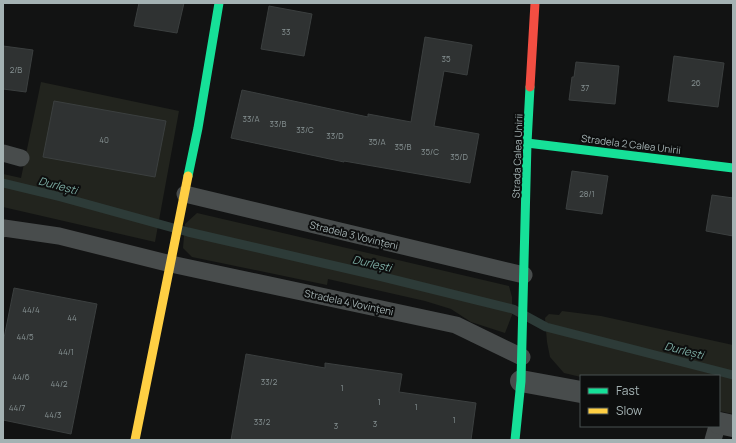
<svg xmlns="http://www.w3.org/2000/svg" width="736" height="443" font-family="Manrope,sans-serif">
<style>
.green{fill:#22241e}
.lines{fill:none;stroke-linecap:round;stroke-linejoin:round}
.stream{stroke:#2d3b38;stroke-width:9}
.building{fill:#2f3232;stroke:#3b3f3f}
.lane{stroke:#484c4c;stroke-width:17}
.street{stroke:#484c4c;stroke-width:22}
.fast{stroke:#16e098;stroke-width:9}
.slow{stroke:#ffcf43;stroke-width:9}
.jam{stroke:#f24e42;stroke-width:9}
.labels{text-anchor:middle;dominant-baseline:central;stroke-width:4;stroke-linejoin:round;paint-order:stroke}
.number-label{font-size:8px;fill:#879293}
.street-label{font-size:10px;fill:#a4b2b3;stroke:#0d0e0e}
.water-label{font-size:11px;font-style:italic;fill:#7caca3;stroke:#0d0e0e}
</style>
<rect width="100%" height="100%" fill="#121313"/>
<g class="green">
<path d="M 41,82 L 179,111 L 155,242 L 3,207 L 3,174 L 21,178 Z"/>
<path d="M 197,213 L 509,286 L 512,297 L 512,315 L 505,333 L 471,322 L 451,309 L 425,301 L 328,279 L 327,285 L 192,257 L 183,248 L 185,224 Z"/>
<path d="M 562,311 L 601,316 L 733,345 L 733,414 L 719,411 L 719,376 L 581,377 L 564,373 L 550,357 L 547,342 L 545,318 L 549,314 L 559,315 Z"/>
</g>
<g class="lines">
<path class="stream" d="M 3,183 L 61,197 L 188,232 L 379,276 L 513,309 L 546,327 L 733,375"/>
</g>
<g class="building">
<path d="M 139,3 L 184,3 L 177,33 L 134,26 Z"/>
<path d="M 269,6 L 312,14 L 304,56 L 261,49 Z"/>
<path d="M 425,37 L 472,45 L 467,75 L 444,71 L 434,126 L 479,134 L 470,183 L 344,161 L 344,162 L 231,138 L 242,90 L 368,117 L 368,114 L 411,122 Z"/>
<path d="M 3,46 L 33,50 L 26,92 L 3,89 Z"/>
<path d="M 674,56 L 724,63 L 718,107 L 668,101 Z"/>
<path d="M 576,62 L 619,66 L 615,104 L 569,100 L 572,77 L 574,77 Z"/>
<path d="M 54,101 L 166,121 L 155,177 L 43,157 Z"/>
<path d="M 572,171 L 608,176 L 602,214 L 566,209 Z"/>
<path d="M 712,195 L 733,198 L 733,236 L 706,231 Z"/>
<path d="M 14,288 L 97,304 L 71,434 L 3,420 L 3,343 Z"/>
<path d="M 246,354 L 325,368 L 325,363 L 402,374 L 399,392 L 476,403 L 471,440 L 231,440 Z"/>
</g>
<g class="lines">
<g class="lane">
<path d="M 3,153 L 21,158"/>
<path d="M 185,194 L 524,275"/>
<path d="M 3,229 L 4,228 L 59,236 L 171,264 L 456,325 L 522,357"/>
<path d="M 713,440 L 717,426"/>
</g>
<g class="street">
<path d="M 521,381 L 581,392"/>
<path d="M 719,423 L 733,426"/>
</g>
<g class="fast">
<path d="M 527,143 L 733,168"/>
<path d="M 188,176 L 198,128 L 219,3"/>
<path d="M 515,440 L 521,381 L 527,143 L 530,87"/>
</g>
<path class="slow" d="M 135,440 L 188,176"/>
<path class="jam" d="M 530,87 L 535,3"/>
</g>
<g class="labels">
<g class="number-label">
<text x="286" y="31">33</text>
<text x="446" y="58">35</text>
<text x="16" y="69">2/B</text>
<text x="696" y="82">26</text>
<text x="585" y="87">37</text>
<text x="251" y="118">33/A</text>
<text x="278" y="123">33/B</text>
<text x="305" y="129">33/C</text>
<text x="335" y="135">33/D</text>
<text x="104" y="139">40</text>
<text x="377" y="141">35/A</text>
<text x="403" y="146">35/B</text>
<text x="430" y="151">35/C</text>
<text x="459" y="156">35/D</text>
<text x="587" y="193">28/1</text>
<text x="31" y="309">44/4</text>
<text x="72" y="317">44</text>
<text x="25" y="336">44/5</text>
<text x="66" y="351">44/1</text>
<text x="21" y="376">44/6</text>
<text x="269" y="381">33/2</text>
<text x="59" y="383">44/2</text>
<text x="342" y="387">1</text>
<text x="379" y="401">1</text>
<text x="416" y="406">1</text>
<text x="17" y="407">44/7</text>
<text x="53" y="414">44/3</text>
<text x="454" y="419">1</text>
<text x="262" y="421">33/2</text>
<text x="375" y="423">3</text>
<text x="336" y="425">3</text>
</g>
<g class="street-label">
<text transform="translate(631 144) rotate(7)">Stradela 2 Calea Unirii</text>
<text transform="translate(517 156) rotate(-88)">Strada Calea Unirii</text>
<text transform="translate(354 235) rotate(14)">Stradela 3 Vovințeni</text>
<text transform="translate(349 302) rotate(12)">Stradela 4 Vovințeni</text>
</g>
<g class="water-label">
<text transform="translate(58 185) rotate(15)">Durlești</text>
<text transform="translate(372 263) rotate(13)">Durlești</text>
<text transform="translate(684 350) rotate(14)">Durlești</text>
</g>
</g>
<rect width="736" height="443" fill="none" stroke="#a4b2b3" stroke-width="8"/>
<rect x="580" y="375" width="140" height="52" fill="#0d0e0e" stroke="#495050"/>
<rect x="588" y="388" width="20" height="6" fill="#16e098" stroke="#495050"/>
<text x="616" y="395" font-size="12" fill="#a4b2b3">Fast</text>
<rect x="588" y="408" width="20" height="6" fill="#ffcf43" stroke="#495050"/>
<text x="616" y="415" font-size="12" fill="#a4b2b3">Slow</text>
</svg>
